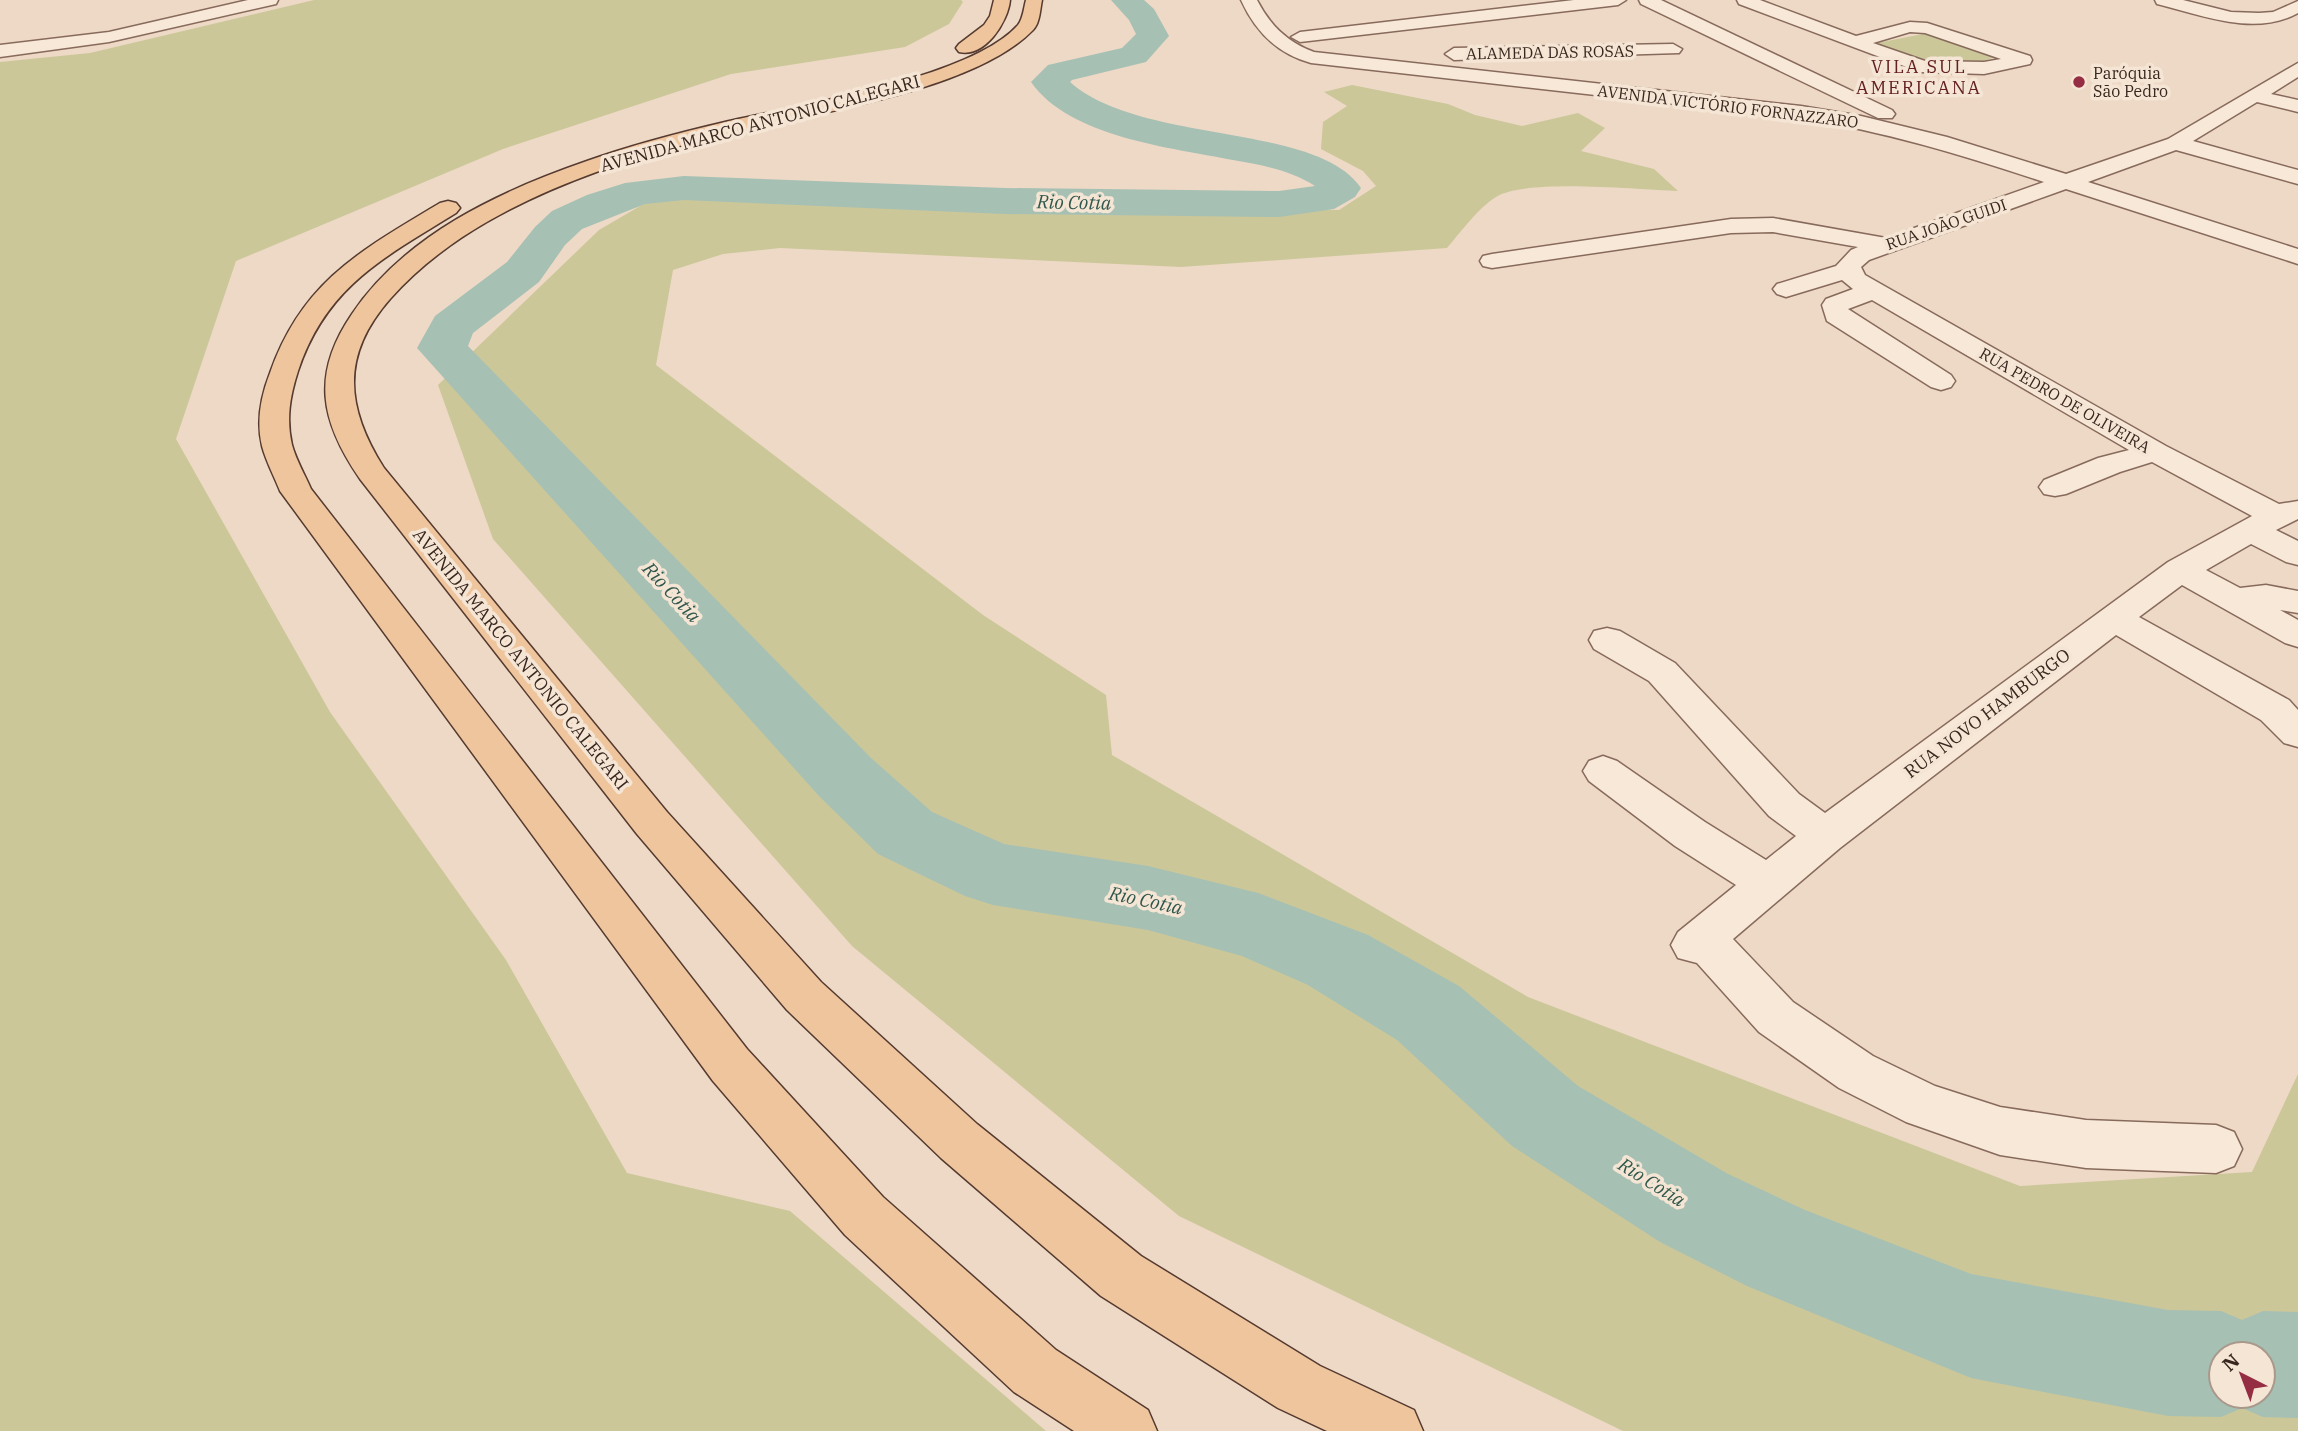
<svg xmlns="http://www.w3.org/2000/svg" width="2298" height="1431" font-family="'IBM Plex Serif',serif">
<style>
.green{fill:#cbc799;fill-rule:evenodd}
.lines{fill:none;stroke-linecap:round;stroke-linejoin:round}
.river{fill:#a6c0b4;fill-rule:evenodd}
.minor-casing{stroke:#876a5b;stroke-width:3}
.major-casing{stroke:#553a30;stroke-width:3}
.minor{fill:#f8e8d8;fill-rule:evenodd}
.major{fill:#efc59e;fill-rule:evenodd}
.poi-dot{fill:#952d43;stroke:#f5e5d4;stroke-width:2.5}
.labels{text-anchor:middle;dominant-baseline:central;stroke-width:7;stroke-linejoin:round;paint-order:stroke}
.far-street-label{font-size:16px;fill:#38261f;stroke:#f5e5d4}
.far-poi-label{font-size:16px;fill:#38261f;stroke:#f5e5d4;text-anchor:start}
.far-quarter-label{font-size:18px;letter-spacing:2px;fill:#632020;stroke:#f5e5d4}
.street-label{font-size:18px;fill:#38261f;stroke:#f5e5d4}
.water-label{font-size:19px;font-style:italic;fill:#2f574c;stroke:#f5e5d4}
</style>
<rect width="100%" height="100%" fill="#edd9c5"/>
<g class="green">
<path d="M 314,0 L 961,0 L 963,2 L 949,24 L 905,47 L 731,74 L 503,149 L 236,261 L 176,439 L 330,712 L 506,960 L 627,1173 L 790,1211 L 1046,1431 L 0,1431 L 0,62 L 90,53 Z"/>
<path d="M 1933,32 L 1999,56 L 1976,63 L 1914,59 L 1877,43 Z"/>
<path d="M 1352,85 L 1448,104 L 1475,115 L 1522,126 L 1578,113 L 1605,128 L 1581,151 L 1654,169 L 1678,191 C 1638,190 1526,178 1496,197 C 1479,207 1460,233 1447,248 L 1181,267 L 780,248 L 723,254 L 673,270 L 656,365 L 983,615 L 1106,695 L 1112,755 L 1528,997 L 2020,1186 L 2252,1172 L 2298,1074 L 2298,1431 L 1623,1431 L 1179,1216 L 852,946 L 493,539 L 438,385 L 599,230 L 659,195 L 1339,210 L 1376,186 L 1363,171 L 1321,149 L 1323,122 L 1347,106 L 1324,92 ZM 2221,1354 L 2263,1354 L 2263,1396 L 2221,1396 Z"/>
</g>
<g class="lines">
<path class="river" d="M 1111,0 L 1144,0 L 1154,9 L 1169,36 L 1146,62 L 1072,80 L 1070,82 C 1141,145 1316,122 1361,188 L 1355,197 L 1334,209 L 1279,217 L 1005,214 L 684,200 L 645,204 L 582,229 L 565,245 L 539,282 L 473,333 L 468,346 L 871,758 L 932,812 L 1004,844 L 1148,866 L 1258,893 L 1368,935 L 1459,986 L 1578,1086 L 1728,1174 L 1805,1210 L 1971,1274 L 2168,1310 L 2221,1311 L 2242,1320 L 2263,1311 L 2298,1312 L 2298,1418 L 2263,1417 L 2242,1408 L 2221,1417 L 2168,1416 L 1971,1378 L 1747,1286 L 1660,1242 L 1512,1146 L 1397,1040 L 1308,985 L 1242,956 L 1148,930 L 993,905 L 965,896 L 878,854 L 819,796 L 417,348 L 435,316 L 507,262 L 535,227 L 552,211 L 587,195 L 625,183 L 684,176 L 1005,188 L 1279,191 L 1315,186 C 1291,170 1261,165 1233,160 C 1172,148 1069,137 1031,82 L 1048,65 L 1122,48 L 1136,34 L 1129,20 ZM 2221,1354 L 2263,1354 L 2263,1396 L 2221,1396 Z"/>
<g class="minor-casing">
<g id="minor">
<path d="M 248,0 L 278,0 L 276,4 L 109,42 L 0,57 L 0,45 L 109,32 Z"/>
<path d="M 1241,0 L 1257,0 C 1270,25 1287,42 1314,52 L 1801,106 L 1861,116 L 1947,137 L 2066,174 L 2168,139 L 2298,63 L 2298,77 L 2271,94 L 2298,100 L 2298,112 L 2257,102 L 2193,141 L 2298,170 L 2298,184 L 2176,150 L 2088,182 L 2298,249 L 2298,264 L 2066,189 L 1869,260 L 1861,267 L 1865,275 L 2166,446 L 2279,504 L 2298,501 L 2298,519 L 2276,530 L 2298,541 L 2298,565 L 2286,562 L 2251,544 L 2206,570 L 2240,588 L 2266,585 L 2298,591 L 2298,613 L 2280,610 L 2298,620 L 2298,647 L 2285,643 L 2182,585 L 2139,617 L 2289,700 L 2298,710 L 2298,747 L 2284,743 L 2261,720 L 2116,635 L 1840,848 L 1733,939 L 1793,1002 L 1873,1056 L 1935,1086 L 2000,1107 L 2086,1120 L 2216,1125 L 2234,1132 L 2242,1149 L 2234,1166 L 2216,1173 L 2086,1168 L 2000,1155 L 1906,1122 L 1839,1088 L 1759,1032 L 1697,963 L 1678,958 L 1671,945 L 1678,932 L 1736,885 L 1675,846 L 1589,781 L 1583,771 L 1589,761 L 1603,756 L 1617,761 L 1705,822 L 1766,860 L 1796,836 L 1769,816 L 1649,681 L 1594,649 L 1589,640 L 1594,631 L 1607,628 L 1620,631 L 1675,663 L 1799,794 L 1825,813 L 2168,562 L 2252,516 L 2152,462 L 2120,472 L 2066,494 L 2055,496 L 2044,494 L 2039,487 L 2044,480 L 2098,458 L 2129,450 L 1872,300 L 1848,309 L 1951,375 L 1955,381 L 1951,387 L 1941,390 L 1931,387 L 1827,321 L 1822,305 L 1826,299 L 1853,289 L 1842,280 L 1786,297 L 1777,294 L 1773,289 L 1777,284 L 1836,266 L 1851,250 L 1858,247 L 1773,232 L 1731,233 L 1492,268 L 1483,266 L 1480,261 L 1483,256 L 1492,254 L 1731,219 L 1773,218 L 1886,238 L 2044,182 C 1962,155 1887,132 1801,118 L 1311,63 C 1277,54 1255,31 1241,0 Z"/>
<path d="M 1574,0 L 1626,0 L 1618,5 L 1300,42 L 1291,37 L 1300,32 Z"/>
<path d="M 1639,0 L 1661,0 L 1892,110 L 1895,114 L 1892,118 L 1878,118 L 1641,4 Z"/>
<path d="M 1737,0 L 1760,0 L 1856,36 L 1910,22 L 1927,23 L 2030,56 L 2032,60 L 2030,64 L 1984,74 L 1920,72 L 1739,4 ZM 1910,32 L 1925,33 L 2001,59 L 1984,62 L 1925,61 L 1873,43 Z"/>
<path d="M 2155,0 L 2183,0 L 2231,12 L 2259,13 L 2273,12 L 2298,1 L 2298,13 C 2254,37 2202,15 2157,4 Z"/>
<path d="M 1673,44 L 1682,49 L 1679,53 L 1454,60 L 1445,54 L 1454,48 Z"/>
</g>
</g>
<g class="major-casing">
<g id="major">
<path d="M 994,0 L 1010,0 C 1008,22 985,58 959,52 L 956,48 L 959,44 L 984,25 L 990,16 Z"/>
<path d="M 1026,0 L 1042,0 C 1040,9 1040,23 1033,30 C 975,90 813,114 731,133 C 687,143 642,156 599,171 C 522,199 445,237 390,299 C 340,356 346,408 384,468 L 667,812 L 821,982 L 977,1124 L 1141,1256 L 1320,1366 L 1414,1410 L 1423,1431 L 1327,1431 L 1278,1408 L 1101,1296 L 941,1158 L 787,1010 L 637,834 L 360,479 C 320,421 311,374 352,314 C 405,235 500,191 587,161 C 632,145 678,133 725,122 C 796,105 970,79 1018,25 C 1023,19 1024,7 1026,0 Z"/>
<path d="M 448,201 L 456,203 L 460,208 L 456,213 C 385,257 326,286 298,371 C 290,396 286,419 292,445 C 296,460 305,475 311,489 L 747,1049 L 883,1197 L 1056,1350 L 1148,1410 L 1157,1431 L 1074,1431 L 1014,1392 L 845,1235 L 713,1081 L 280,491 C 274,476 266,461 262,446 C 256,421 261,396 270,373 C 302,281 362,250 440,203 Z"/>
</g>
</g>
<use href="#minor" class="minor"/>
<use href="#major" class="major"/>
</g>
<circle class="poi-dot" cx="2079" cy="82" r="7"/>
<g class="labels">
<g class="far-street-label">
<text transform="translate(1550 52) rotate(-1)">ALAMEDA DAS ROSAS</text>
<text transform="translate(1728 106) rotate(7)">AVENIDA VICTÓRIO FORNAZZARO</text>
<text transform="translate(1946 224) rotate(-19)">RUA JOÃO GUIDI</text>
<text transform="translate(2065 400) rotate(30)">RUA PEDRO DE OLIVEIRA</text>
</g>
<g class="far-poi-label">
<text x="2093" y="73">Paróquia<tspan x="2093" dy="18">São Pedro</tspan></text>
</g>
<g class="far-quarter-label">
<text x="1919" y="66">VILA SUL<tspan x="1919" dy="21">AMERICANA</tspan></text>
</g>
<g class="street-label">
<text transform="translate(760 123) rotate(-15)">AVENIDA MARCO ANTONIO CALEGARI</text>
<text transform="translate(521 659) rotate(51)">AVENIDA MARCO ANTONIO CALEGARI</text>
<text transform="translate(1987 713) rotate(-37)">RUA NOVO HAMBURGO</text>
</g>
<g class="water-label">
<text transform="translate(1074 202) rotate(1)">Rio Cotia</text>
<text transform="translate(672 592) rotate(47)">Rio Cotia</text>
<text transform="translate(1146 900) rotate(12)">Rio Cotia</text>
<text transform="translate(1652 1182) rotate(32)">Rio Cotia</text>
</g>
</g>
<g transform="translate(2242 1375) rotate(318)"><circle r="33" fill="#f5e5d4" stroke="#a9998c" stroke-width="2"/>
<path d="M0-5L12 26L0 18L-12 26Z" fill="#952d43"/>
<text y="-10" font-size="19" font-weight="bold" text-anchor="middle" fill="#38261f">N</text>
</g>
</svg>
